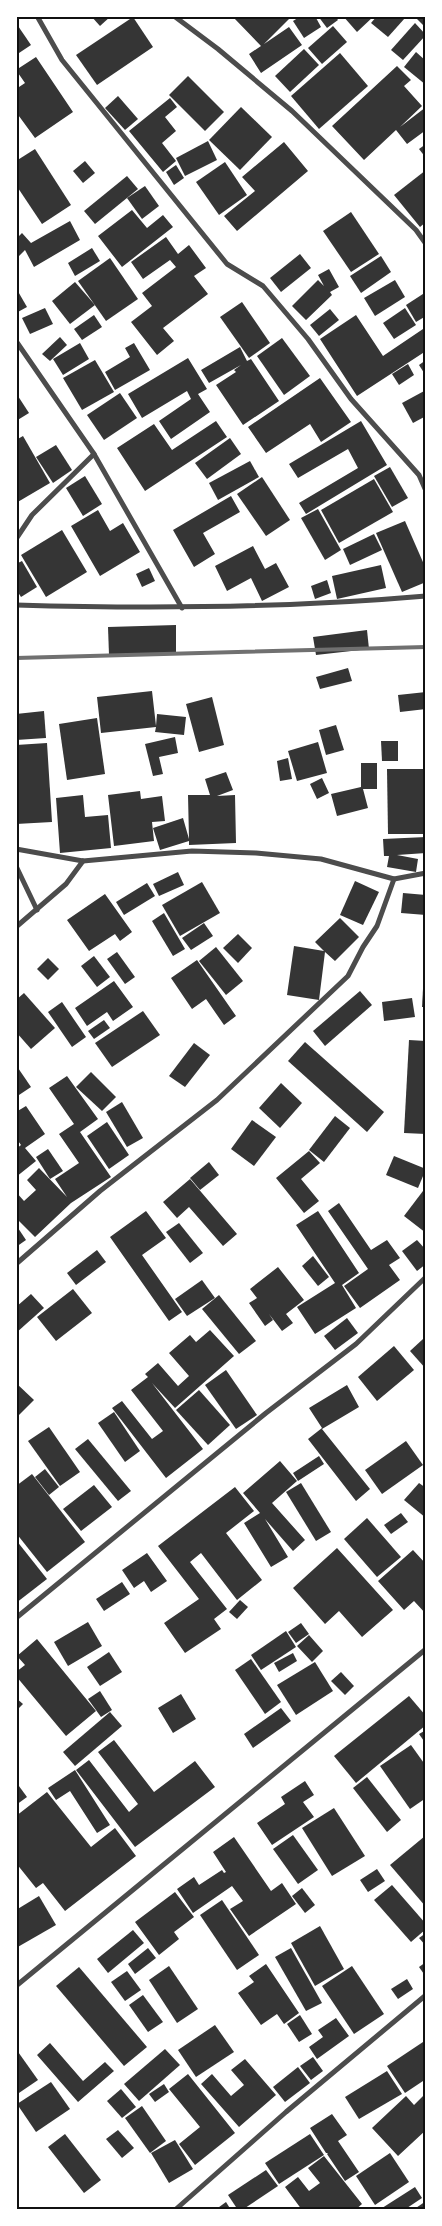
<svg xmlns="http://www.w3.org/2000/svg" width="442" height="2226" font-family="'Alegreya Sans',sans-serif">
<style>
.building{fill:#353535}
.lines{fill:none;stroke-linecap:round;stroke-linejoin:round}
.minor{stroke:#4c4c4c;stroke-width:5}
.rail{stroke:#707070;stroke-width:4}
.neatline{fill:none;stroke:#111;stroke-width:2}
</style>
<rect width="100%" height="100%" fill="#fff"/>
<g class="building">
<path d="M 91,16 L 111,16 L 100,26 Z"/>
<path d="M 236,16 L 292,16 L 264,44 L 289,27 L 302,45 L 261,73 L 249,54 L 261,46 L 234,18 Z"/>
<path d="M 301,16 L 315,16 L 321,27 L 304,38 L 293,21 Z"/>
<path d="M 318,16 L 335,16 L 338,20 L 327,28 Z"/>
<path d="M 343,16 L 374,16 L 357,32 Z"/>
<path d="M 377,16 L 403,16 L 405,18 L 388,37 L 371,23 Z"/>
<path d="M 414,16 L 426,16 L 426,28 Z"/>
<path d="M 133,17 L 153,47 L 97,85 L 76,55 Z"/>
<path d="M 16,23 L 31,45 L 16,55 Z"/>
<path d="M 415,23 L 426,35 L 403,60 L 391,50 Z"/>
<path d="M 333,26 L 347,42 L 322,64 L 308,48 Z"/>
<path d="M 304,49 L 319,65 L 290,92 L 275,76 Z"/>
<path d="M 416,52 L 426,61 L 426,85 L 404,67 Z"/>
<path d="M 340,53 L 368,86 L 319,129 L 291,96 Z"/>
<path d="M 36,57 L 73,112 L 35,138 L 16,112 L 16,89 L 25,83 L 16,70 Z"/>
<path d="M 397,66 L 411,80 L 404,86 L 422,106 L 400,127 L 426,107 L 426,130 L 407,144 L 396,130 L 364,160 L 332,126 Z"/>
<path d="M 188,76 L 224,112 L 205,131 L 169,95 Z"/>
<path d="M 118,96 L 138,119 L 125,130 L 105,108 Z"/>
<path d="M 170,98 L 177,107 L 165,117 L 176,131 L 162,143 L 176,161 L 163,172 L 129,131 Z"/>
<path d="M 241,107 L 272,137 L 240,170 L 209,140 Z"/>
<path d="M 208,141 L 217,160 L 185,176 L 176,158 Z"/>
<path d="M 284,142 L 308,171 L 237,231 L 224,216 L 255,191 L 242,177 Z"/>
<path d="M 426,144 L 426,158 L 419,149 Z"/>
<path d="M 35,149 L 71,205 L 42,224 L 16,185 L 16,161 Z"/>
<path d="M 85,161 L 95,173 L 83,183 L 73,171 Z"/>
<path d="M 225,162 L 247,195 L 219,215 L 196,182 Z"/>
<path d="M 176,165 L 184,178 L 174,185 L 166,172 Z"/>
<path d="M 426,170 L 426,222 L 420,227 L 394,195 Z"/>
<path d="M 127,176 L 138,189 L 95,224 L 84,211 Z"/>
<path d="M 145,186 L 159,206 L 142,219 L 127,198 Z"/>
<path d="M 132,210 L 147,228 L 163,215 L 173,227 L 122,267 L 98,236 Z"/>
<path d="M 351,212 L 379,254 L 351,272 L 323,231 Z"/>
<path d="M 70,221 L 80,240 L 34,267 L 25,250 L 16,259 L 16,239 L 22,233 L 31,243 Z"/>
<path d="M 166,237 L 178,254 L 189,245 L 206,268 L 194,276 L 208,294 L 163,328 L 174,341 L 157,355 L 131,322 L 152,306 L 142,293 L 176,267 L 170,260 L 143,279 L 131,262 Z"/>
<path d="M 92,248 L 100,261 L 75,276 L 68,263 Z"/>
<path d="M 300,254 L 311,268 L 281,292 L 270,278 Z"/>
<path d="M 381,256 L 391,272 L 361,293 L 350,276 Z"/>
<path d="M 110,258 L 138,299 L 106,321 L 78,281 Z"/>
<path d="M 329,269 L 339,287 L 330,292 L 332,295 L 306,320 L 292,306 L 318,280 L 324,286 L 318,275 Z"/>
<path d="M 395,280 L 405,297 L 375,316 L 364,298 Z"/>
<path d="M 75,282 L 95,305 L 70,324 L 52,301 Z"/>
<path d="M 16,288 L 27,307 L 16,313 Z"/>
<path d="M 426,292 L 426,316 L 416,322 L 406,305 Z"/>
<path d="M 242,302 L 270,343 L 249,358 L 220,317 Z"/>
<path d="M 45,308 L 53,324 L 30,334 L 22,318 Z"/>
<path d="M 405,308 L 416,325 L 394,339 L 383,323 Z"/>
<path d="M 330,309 L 339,320 L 319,336 L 310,325 Z"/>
<path d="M 94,315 L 102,327 L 82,340 L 74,329 Z"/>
<path d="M 356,315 L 383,356 L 423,329 L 426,333 L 426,351 L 357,396 L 320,339 Z"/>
<path d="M 60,337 L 67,345 L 50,361 L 42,354 Z"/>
<path d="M 282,338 L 310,376 L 284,395 L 257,356 Z"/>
<path d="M 80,343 L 89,359 L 63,375 L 53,359 Z"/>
<path d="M 134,343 L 150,370 L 115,390 L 105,372 L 130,357 L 125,348 Z"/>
<path d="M 240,347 L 247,361 L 251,359 L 279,401 L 243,425 L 216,385 L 236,372 L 234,370 L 241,365 L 209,383 L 201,370 Z"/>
<path d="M 188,358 L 207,389 L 198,394 L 210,412 L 171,439 L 159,421 L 191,399 L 187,391 L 142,418 L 128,394 Z"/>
<path d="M 95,360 L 114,392 L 82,410 L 63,378 Z"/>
<path d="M 426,360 L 426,376 L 419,365 Z"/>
<path d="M 408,364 L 414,375 L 399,385 L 392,374 Z"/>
<path d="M 320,378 L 351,422 L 321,442 L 310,424 L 266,453 L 248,427 Z"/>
<path d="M 426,390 L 426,416 L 413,423 L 402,403 Z"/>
<path d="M 16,393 L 29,413 L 16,421 Z"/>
<path d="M 120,393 L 137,418 L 104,440 L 87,415 Z"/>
<path d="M 216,421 L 227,437 L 145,491 L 117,448 L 154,424 L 172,450 Z"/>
<path d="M 361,421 L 387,465 L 306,514 L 299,503 L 358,468 L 348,449 L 298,478 L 289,464 Z"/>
<path d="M 23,436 L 50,483 L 16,503 L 16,440 Z"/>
<path d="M 230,438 L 241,454 L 207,479 L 195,463 Z"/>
<path d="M 56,445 L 72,470 L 53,483 L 36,457 Z"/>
<path d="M 250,461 L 259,477 L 218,500 L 209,483 Z"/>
<path d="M 390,467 L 408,498 L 392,507 L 374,476 Z"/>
<path d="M 85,476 L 102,504 L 83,516 L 66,488 Z"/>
<path d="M 262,477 L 290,520 L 266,536 L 237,494 Z"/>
<path d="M 374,479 L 393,512 L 339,543 L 321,510 Z"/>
<path d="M 231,496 L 240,512 L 203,533 L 215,554 L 194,567 L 173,530 Z"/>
<path d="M 318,509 L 341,550 L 325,560 L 301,518 Z"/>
<path d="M 98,510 L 110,531 L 123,523 L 140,552 L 100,576 L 71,526 Z"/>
<path d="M 405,521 L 426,569 L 426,582 L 402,592 L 376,533 Z"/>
<path d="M 62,530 L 87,572 L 46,597 L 21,555 Z"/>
<path d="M 374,534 L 382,550 L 350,565 L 343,549 Z"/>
<path d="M 253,546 L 265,569 L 276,563 L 289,587 L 262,601 L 251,578 L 227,591 L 215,566 Z"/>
<path d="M 22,561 L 37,587 L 21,597 L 16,589 L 16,564 Z"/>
<path d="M 381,565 L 386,588 L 337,599 L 332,576 Z"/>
<path d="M 149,568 L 155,581 L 142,587 L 136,574 Z"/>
<path d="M 327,580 L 331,593 L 315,599 L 311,586 Z"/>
<path d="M 176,625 L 176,653 L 109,655 L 108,627 Z"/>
<path d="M 367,630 L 369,649 L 316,655 L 313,637 Z"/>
<path d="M 348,668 L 352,681 L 320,689 L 316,677 Z"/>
<path d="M 152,691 L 156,726 L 157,714 L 186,717 L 184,735 L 155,732 L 156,727 L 101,733 L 97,697 Z"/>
<path d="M 426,692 L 426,709 L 400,712 L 398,695 Z"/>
<path d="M 212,697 L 224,745 L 199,752 L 186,704 Z"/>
<path d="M 44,711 L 46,738 L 16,740 L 16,714 Z"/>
<path d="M 97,718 L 105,774 L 67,780 L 59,724 Z"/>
<path d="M 336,725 L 344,750 L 326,755 L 319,730 Z"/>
<path d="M 175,737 L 178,753 L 159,757 L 163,774 L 153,776 L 145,744 Z"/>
<path d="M 381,741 L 398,741 L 398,761 L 382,761 Z"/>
<path d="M 318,742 L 327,773 L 297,781 L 288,751 Z"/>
<path d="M 47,743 L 52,822 L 16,824 L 16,745 Z"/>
<path d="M 288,758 L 292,779 L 280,781 L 277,761 Z"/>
<path d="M 361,763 L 377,763 L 377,789 L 363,789 L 368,808 L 337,816 L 331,794 L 361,787 Z"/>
<path d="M 387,769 L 426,769 L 426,834 L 388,834 Z"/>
<path d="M 226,772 L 233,790 L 217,796 L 235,795 L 236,843 L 189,845 L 189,841 L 160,850 L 153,828 L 183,818 L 189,839 L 188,795 L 210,795 L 205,779 Z"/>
<path d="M 322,778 L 329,793 L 317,799 L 310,784 Z"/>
<path d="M 140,791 L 141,799 L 162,796 L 165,821 L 152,822 L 154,841 L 114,846 L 108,795 Z"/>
<path d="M 83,795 L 85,817 L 108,815 L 111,848 L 60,853 L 56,798 Z"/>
<path d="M 426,837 L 426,853 L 397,855 L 418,859 L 416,872 L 387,867 L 389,856 L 384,856 L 383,839 Z"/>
<path d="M 178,872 L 184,885 L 159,896 L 153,884 Z"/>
<path d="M 355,881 L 379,892 L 363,925 L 340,915 Z"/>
<path d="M 202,882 L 220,913 L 180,936 L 162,905 Z"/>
<path d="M 147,883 L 155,896 L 124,915 L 116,902 Z"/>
<path d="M 403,893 L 426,895 L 426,915 L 401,913 Z"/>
<path d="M 105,894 L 132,932 L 120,941 L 115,934 L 89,951 L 67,920 Z"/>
<path d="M 164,913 L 185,949 L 173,956 L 152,921 Z"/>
<path d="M 340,918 L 359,937 L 335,961 L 325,952 L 319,1000 L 287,995 L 294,946 L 324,951 L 315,942 Z"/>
<path d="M 204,923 L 213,936 L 191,950 L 182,938 Z"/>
<path d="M 238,934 L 252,948 L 238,963 L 223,948 Z"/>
<path d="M 216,947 L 243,981 L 226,995 L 199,961 Z"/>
<path d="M 117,952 L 135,977 L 125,984 L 107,959 Z"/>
<path d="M 94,956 L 110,977 L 97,987 L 81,966 Z"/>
<path d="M 48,958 L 59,969 L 48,980 L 37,969 Z"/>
<path d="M 197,960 L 236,1016 L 224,1025 L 206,999 L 192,1009 L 171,978 Z"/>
<path d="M 424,971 L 426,971 L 426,1007 L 422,1007 Z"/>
<path d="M 114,981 L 133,1007 L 113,1021 L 107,1012 L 87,1026 L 75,1008 Z"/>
<path d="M 360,991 L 372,1005 L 325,1046 L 313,1031 Z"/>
<path d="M 24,993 L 55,1028 L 31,1049 L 16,1032 L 16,1000 Z"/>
<path d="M 412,998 L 415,1017 L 384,1021 L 382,1002 Z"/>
<path d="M 62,1002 L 86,1037 L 72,1047 L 48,1012 Z"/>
<path d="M 143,1011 L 160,1035 L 112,1067 L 95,1043 Z"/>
<path d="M 104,1020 L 110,1028 L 94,1039 L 88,1031 Z"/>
<path d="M 409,1040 L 426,1041 L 426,1134 L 404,1133 Z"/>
<path d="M 305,1042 L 384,1112 L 367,1132 L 288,1061 Z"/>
<path d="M 194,1043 L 210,1055 L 185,1087 L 169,1076 Z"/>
<path d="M 16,1065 L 31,1087 L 16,1097 Z"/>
<path d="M 91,1072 L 116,1097 L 102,1111 L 76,1087 Z"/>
<path d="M 67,1076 L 98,1119 L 80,1132 L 111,1177 L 71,1203 L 35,1237 L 16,1218 L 16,1192 L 24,1201 L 36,1190 L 27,1180 L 39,1168 L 67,1197 L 55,1179 L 79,1163 L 59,1134 L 74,1124 L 49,1088 Z"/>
<path d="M 281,1083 L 302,1103 L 280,1128 L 259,1108 Z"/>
<path d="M 122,1102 L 143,1138 L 127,1147 L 106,1112 Z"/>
<path d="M 26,1106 L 45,1134 L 25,1148 L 36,1161 L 16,1177 L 16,1149 L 21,1145 L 16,1138 L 16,1112 Z"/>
<path d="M 335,1116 L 350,1128 L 324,1162 L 309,1150 Z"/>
<path d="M 252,1120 L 276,1137 L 254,1166 L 231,1149 Z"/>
<path d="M 107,1122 L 129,1155 L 109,1169 L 87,1136 Z"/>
<path d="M 48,1149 L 63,1171 L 50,1179 L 36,1157 Z"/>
<path d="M 309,1151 L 320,1163 L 301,1179 L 319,1201 L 304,1213 L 276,1178 Z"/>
<path d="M 394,1156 L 426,1169 L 418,1188 L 386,1175 Z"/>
<path d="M 209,1162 L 219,1175 L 200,1190 L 190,1178 Z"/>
<path d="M 190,1179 L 237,1234 L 223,1246 L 189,1207 L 177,1218 L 163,1202 Z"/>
<path d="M 426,1187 L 426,1233 L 404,1216 Z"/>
<path d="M 339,1203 L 371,1250 L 387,1240 L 400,1258 L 389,1265 L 400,1280 L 360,1308 L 344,1286 L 368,1269 L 328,1211 Z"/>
<path d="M 146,1211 L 166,1238 L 142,1255 L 182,1312 L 169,1321 L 110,1237 Z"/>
<path d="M 318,1211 L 359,1273 L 342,1285 L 356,1308 L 315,1334 L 297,1307 L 335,1283 L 296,1225 Z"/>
<path d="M 179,1223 L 203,1253 L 190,1263 L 166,1232 Z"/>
<path d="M 16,1225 L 26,1240 L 16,1247 Z"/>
<path d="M 417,1240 L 426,1250 L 426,1264 L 417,1271 L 402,1251 Z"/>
<path d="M 97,1250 L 106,1262 L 76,1285 L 67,1273 Z"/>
<path d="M 313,1256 L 329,1277 L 318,1286 L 302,1266 Z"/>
<path d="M 278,1267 L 304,1300 L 286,1314 L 293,1323 L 282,1331 L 269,1314 L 273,1320 L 265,1326 L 249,1303 L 257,1298 L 250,1289 Z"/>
<path d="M 202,1280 L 215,1298 L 187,1316 L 175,1299 Z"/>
<path d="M 73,1289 L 92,1313 L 56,1341 L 37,1317 Z"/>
<path d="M 31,1294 L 44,1308 L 16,1333 L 16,1307 Z"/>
<path d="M 219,1295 L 256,1341 L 239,1354 L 202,1309 Z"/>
<path d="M 347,1318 L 358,1333 L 335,1350 L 324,1336 Z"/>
<path d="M 210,1330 L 234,1356 L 175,1408 L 152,1383 L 203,1449 L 166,1478 L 112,1408 L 122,1401 L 152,1439 L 163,1431 L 131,1390 L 148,1377 L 145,1374 L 158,1363 L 178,1386 L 189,1376 L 169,1353 L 190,1335 L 196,1342 Z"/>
<path d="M 423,1339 L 426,1342 L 426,1369 L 410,1351 Z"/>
<path d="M 394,1346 L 414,1370 L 377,1401 L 358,1377 Z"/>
<path d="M 226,1370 L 257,1415 L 236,1429 L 205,1385 Z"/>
<path d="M 16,1383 L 34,1400 L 16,1418 Z"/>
<path d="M 347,1385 L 359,1407 L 322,1429 L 370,1489 L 356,1501 L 308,1439 L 322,1428 L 309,1408 Z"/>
<path d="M 199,1390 L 230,1425 L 208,1445 L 176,1410 Z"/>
<path d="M 114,1412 L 140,1451 L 125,1462 L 98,1423 Z"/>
<path d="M 49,1427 L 80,1472 L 60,1486 L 28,1441 Z"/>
<path d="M 88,1439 L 131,1491 L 118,1501 L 75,1449 Z"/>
<path d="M 406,1441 L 423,1465 L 382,1494 L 365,1470 Z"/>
<path d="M 319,1456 L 324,1464 L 298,1481 L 293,1473 Z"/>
<path d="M 280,1461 L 297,1481 L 272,1503 L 305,1540 L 293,1551 L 265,1519 L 288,1557 L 271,1567 L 244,1523 L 260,1513 L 243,1493 Z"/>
<path d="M 45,1469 L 59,1487 L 49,1495 L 35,1477 Z"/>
<path d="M 32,1474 L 85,1542 L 47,1572 L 16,1533 L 16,1486 Z"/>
<path d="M 301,1483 L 331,1532 L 316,1541 L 286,1492 Z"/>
<path d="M 419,1483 L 426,1488 L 426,1518 L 404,1500 Z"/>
<path d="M 94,1485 L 112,1507 L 81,1531 L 63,1509 Z"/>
<path d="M 235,1487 L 254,1511 L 226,1533 L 262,1580 L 237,1600 L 201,1553 L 190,1562 L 227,1609 L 214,1619 L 221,1629 L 185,1653 L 164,1623 L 199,1599 L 158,1546 Z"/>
<path d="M 401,1513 L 408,1522 L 391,1534 L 384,1525 Z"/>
<path d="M 367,1518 L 401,1557 L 377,1577 L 344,1539 Z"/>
<path d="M 16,1540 L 47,1579 L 16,1603 Z"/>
<path d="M 337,1548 L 393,1610 L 362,1637 L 339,1611 L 325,1624 L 293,1588 Z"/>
<path d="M 413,1550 L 426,1564 L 426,1614 L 414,1601 L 404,1610 L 378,1581 Z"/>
<path d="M 147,1553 L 167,1581 L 151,1592 L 144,1581 L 134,1588 L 122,1570 Z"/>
<path d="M 122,1582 L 130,1594 L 104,1611 L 96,1599 Z"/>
<path d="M 240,1600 L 248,1607 L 237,1619 L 229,1612 Z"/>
<path d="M 88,1622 L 102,1646 L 68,1666 L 54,1642 Z"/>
<path d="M 301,1623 L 309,1634 L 296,1643 L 288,1632 Z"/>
<path d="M 286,1631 L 296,1647 L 261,1670 L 251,1655 Z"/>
<path d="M 309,1635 L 323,1651 L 312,1662 L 297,1646 Z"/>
<path d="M 37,1639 L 96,1711 L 66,1736 L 16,1676 L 16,1672 L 25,1665 L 17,1656 Z"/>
<path d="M 109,1652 L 122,1672 L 100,1686 L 87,1667 Z"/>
<path d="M 293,1653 L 297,1661 L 279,1672 L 274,1663 Z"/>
<path d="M 251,1659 L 281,1702 L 265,1714 L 235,1670 Z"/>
<path d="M 315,1662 L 333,1691 L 296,1715 L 277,1685 Z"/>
<path d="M 341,1672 L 354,1686 L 345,1695 L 331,1681 Z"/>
<path d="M 100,1691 L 112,1710 L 101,1717 L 88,1699 Z"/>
<path d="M 181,1694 L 196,1719 L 173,1733 L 158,1708 Z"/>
<path d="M 409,1696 L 426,1716 L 426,1725 L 356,1783 L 334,1756 Z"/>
<path d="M 16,1698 L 23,1704 L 16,1711 Z"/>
<path d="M 281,1708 L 291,1721 L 253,1748 L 244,1734 Z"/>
<path d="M 110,1712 L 122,1726 L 75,1766 L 63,1752 Z"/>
<path d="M 426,1730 L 426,1744 L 419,1734 Z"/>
<path d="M 114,1740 L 154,1792 L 195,1761 L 215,1787 L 135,1847 L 76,1770 L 89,1760 L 129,1812 L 138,1804 L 98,1752 Z"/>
<path d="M 411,1745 L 426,1766 L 426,1798 L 410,1809 L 380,1766 Z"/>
<path d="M 75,1770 L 110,1825 L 97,1833 L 70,1791 L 56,1800 L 48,1788 Z"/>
<path d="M 367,1777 L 401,1820 L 387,1832 L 353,1788 Z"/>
<path d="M 305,1781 L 314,1795 L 303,1802 L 314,1817 L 272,1845 L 257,1823 L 285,1804 L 281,1797 Z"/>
<path d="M 16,1782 L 27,1797 L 16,1805 Z"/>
<path d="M 47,1792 L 91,1847 L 115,1828 L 136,1856 L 65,1911 L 43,1883 L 36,1888 L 16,1863 L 16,1816 Z"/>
<path d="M 334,1808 L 365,1856 L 332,1876 L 302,1828 Z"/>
<path d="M 293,1835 L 318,1870 L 298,1884 L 273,1849 Z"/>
<path d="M 425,1836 L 426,1838 L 426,1907 L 390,1865 Z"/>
<path d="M 234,1837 L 271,1891 L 282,1883 L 296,1904 L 249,1936 L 230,1909 L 243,1901 L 232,1886 L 193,1913 L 177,1889 L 194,1877 L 199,1885 L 222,1870 L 224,1873 L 226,1872 L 213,1852 Z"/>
<path d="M 377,1869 L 385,1881 L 368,1892 L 360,1880 Z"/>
<path d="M 392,1885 L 426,1924 L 426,1929 L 411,1942 L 374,1900 Z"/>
<path d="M 302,1888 L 315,1905 L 305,1913 L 292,1896 Z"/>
<path d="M 175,1892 L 194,1917 L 174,1932 L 179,1939 L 159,1955 L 135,1922 Z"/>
<path d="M 39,1896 L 56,1925 L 16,1948 L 16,1910 Z"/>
<path d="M 222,1900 L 259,1955 L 237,1970 L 200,1915 Z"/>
<path d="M 320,1926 L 344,1969 L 315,1986 L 291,1943 Z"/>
<path d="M 133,1930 L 144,1943 L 108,1973 L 97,1959 Z"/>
<path d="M 426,1933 L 426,1946 L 419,1938 Z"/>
<path d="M 148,1948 L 156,1958 L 135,1974 L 128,1964 Z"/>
<path d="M 291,1948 L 322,2003 L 306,2011 L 275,1957 Z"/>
<path d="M 426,1962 L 426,1977 L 419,1967 Z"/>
<path d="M 266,1964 L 299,2013 L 284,2024 L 277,2014 L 261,2025 L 238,1993 L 254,1982 L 249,1976 Z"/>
<path d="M 169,1966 L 198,2009 L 177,2023 L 149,1980 Z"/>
<path d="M 352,1966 L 384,2014 L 354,2034 L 322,1986 Z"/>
<path d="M 79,1967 L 147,2047 L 124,2066 L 56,1986 Z"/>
<path d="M 127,1971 L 141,1990 L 125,2001 L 111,1982 Z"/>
<path d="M 407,1979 L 413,1989 L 398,1999 L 391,1989 Z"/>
<path d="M 143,1995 L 163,2022 L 148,2032 L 129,2005 Z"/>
<path d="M 300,2015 L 312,2034 L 299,2042 L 287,2024 Z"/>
<path d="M 336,2018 L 349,2036 L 317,2059 L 309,2047 L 323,2037 L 318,2030 Z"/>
<path d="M 215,2025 L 234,2052 L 196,2077 L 178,2050 Z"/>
<path d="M 426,2040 L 426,2079 L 405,2093 L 387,2066 Z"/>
<path d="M 50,2043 L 83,2081 L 105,2062 L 114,2071 L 78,2102 L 37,2055 Z"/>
<path d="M 16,2049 L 38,2080 L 16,2095 Z"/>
<path d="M 165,2049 L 180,2065 L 139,2101 L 124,2084 Z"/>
<path d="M 313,2057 L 323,2071 L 311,2080 L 300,2066 Z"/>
<path d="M 245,2059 L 276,2095 L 239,2127 L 201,2084 L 212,2074 L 231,2096 L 244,2085 L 231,2070 Z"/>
<path d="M 298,2067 L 310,2083 L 285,2102 L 273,2087 Z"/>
<path d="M 387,2071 L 402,2094 L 359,2119 L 345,2097 Z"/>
<path d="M 188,2074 L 235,2133 L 195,2165 L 179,2144 L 200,2127 L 169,2089 Z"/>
<path d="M 51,2082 L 70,2109 L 36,2132 L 17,2104 Z"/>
<path d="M 164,2084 L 169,2092 L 155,2102 L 149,2094 Z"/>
<path d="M 121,2089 L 136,2107 L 122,2118 L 107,2101 Z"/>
<path d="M 426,2093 L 426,2130 L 398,2156 L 372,2128 L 406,2096 L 414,2105 Z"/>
<path d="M 142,2106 L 166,2141 L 150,2153 L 125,2118 Z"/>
<path d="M 332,2114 L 347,2135 L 338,2141 L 359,2172 L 345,2181 L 327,2154 L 328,2153 L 326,2153 L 310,2128 Z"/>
<path d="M 118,2130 L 134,2148 L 122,2158 L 106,2139 Z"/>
<path d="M 65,2134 L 101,2180 L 84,2193 L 48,2147 Z"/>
<path d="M 310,2134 L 324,2155 L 279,2184 L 265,2163 Z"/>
<path d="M 175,2140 L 193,2169 L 169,2183 L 151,2153 Z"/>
<path d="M 390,2153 L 409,2182 L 375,2205 L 356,2176 Z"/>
<path d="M 324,2156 L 362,2204 L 355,2210 L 302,2210 L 285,2187 L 298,2177 L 309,2191 L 320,2183 L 308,2168 Z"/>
<path d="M 266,2170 L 278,2186 L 242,2210 L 238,2210 L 228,2195 Z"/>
<path d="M 415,2187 L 422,2198 L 404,2210 L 379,2210 Z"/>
<path d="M 426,2201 L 426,2210 L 413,2210 Z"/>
<path d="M 226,2202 L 231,2210 L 215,2210 Z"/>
</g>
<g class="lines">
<g class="minor">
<path d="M 37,16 L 62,60 L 227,264 L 263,286 L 308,339 L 351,399 L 419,475 L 426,491"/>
<path d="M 174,16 L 218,49 L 292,111 L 416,230 L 426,244"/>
<path d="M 16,341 L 94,454 L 182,608"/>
<path d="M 16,539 L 32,515 L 94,454"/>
<path d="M 16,605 C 153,609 289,608 426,596"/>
<path d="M 16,849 L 83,861 L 192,851 L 256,853 L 321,859 L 394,879 L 426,873"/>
<path d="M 16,866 L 37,910"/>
<path d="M 16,927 L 66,884 L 83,861"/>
<path d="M 16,1264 L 100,1191 L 217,1100 L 348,976 L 363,947 L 377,926 L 394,879"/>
<path d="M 16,1618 L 266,1413 L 356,1344 L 426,1277"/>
<path d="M 16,1986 L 426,1649"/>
<path d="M 175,2210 L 286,2112 L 426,1995"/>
</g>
<path class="rail" d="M 16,658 L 426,647"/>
</g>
<rect width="442" height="2226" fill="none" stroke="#ffffff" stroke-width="35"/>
<rect x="18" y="18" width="406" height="2190" class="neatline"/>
</svg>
